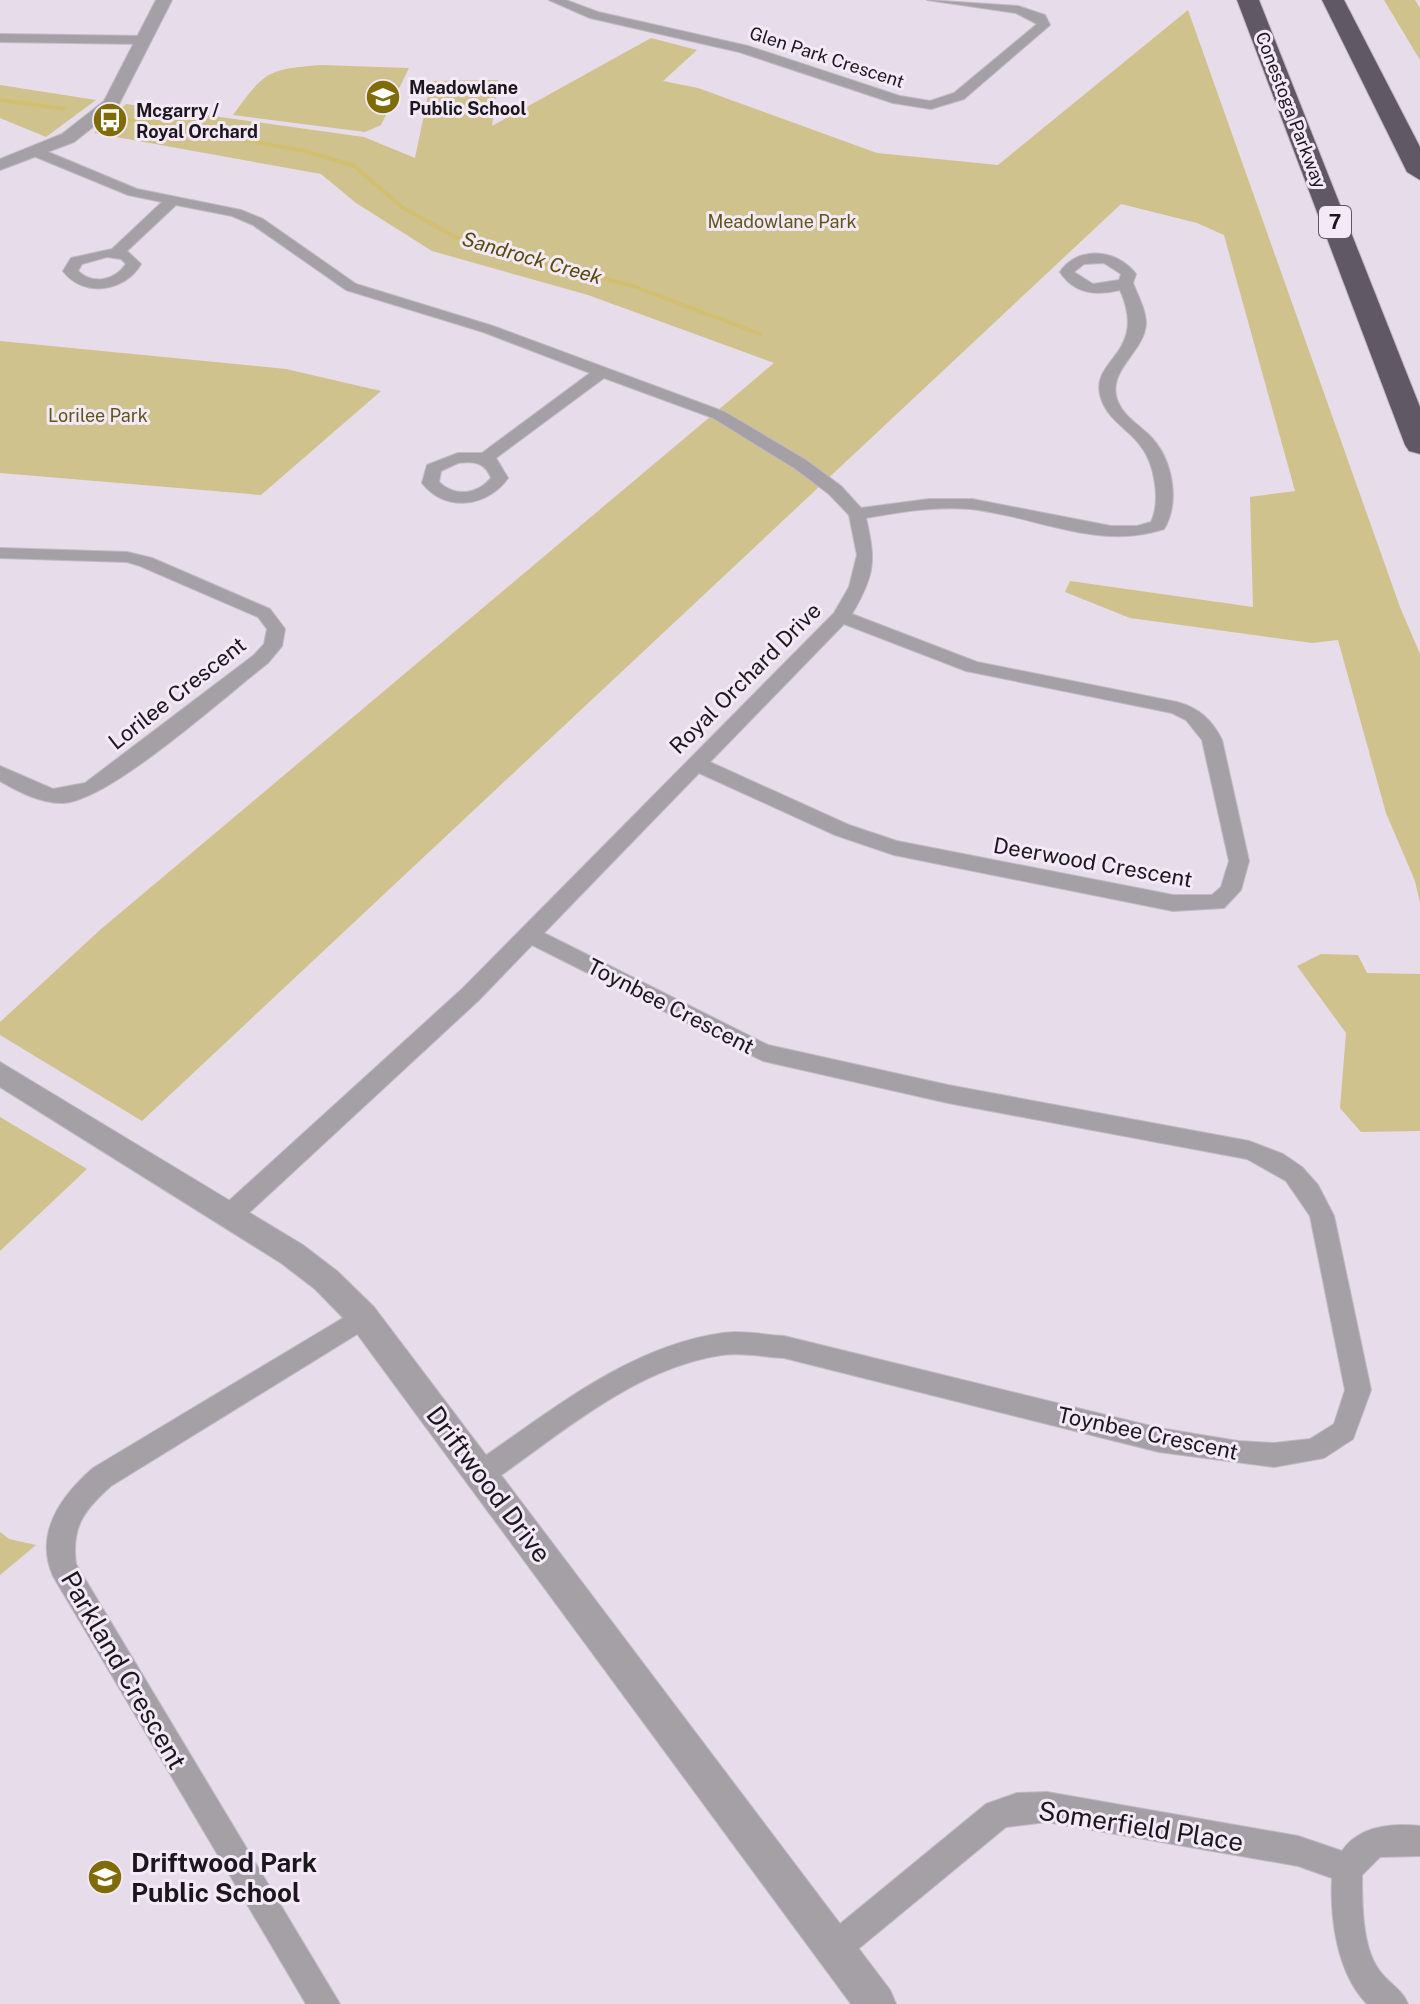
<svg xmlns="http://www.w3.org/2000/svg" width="1420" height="2004" font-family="'Public Sans',sans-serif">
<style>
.green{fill:#d0c28c}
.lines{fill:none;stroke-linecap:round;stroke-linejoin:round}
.stream{stroke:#d2bf6f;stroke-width:4}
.minor-casing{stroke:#c1b9c5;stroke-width:2}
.tertiary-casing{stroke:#c1b9c5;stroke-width:2}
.motorway-casing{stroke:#c1b9c5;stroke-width:2}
.minor{fill:#a5a0a6;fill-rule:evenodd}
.tertiary{fill:#a5a0a6;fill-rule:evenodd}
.motorway{fill:#615865;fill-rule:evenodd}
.labels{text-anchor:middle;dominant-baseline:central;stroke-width:6;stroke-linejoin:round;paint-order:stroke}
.far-street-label{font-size:18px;fill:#1b171c;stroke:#f3e9f7}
.far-poi-label{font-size:18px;font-weight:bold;fill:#1b171c;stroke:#f3e9f7;text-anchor:start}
.far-park-label{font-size:18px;fill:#63551a;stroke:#f3e9f7}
.shield{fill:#f3e9f7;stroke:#5c565e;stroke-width:2}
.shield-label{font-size:20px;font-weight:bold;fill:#1b171c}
.far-water-label{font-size:20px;font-style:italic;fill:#574908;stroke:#f3e9f7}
.street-label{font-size:22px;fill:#1b171c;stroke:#f3e9f7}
.near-street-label{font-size:26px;fill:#1b171c;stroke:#f3e9f7}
.near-poi-label{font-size:26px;font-weight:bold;fill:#1b171c;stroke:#f3e9f7;text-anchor:start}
</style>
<rect width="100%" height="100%" fill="#e6dcea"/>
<g class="green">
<path d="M 1384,0 L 1415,0 L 1420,8 L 1420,60 Z"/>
<path d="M 1188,10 L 1400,607 L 1420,654 L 1420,903 L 1415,881 L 1386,813 L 1338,640 L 1312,643 L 1130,618 L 1065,592 L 1070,581 L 1253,607 L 1250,497 L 1295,491 L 1224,235 L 1197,223 L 1121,204 L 142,1121 L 0,1035 L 0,1022 L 100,930 L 774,363 L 588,295 L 432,251 L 356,203 L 321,174 L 94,133 L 126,104 L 364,137 L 415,158 L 431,81 L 498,80 L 492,126 L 651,38 L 697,50 L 663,81 L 698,88 L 877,153 L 998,165 Z"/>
<path d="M 322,65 L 409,68 L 381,125 L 365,132 L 233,115 C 265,71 267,69 322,65 Z"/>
<path d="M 0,85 L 96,100 L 46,137 L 0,118 Z"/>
<path d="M 0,341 L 286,369 L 381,391 L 261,495 L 0,473 Z"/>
<path d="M 1321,954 L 1358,955 L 1367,973 L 1420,974 L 1420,1131 L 1361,1132 L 1340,1108 L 1346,1033 L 1297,966 Z"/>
<path d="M 0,1117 L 87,1169 L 0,1251 Z"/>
<path d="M 0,1532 L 9,1539 L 36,1545 L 0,1575 Z"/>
</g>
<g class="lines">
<g class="stream">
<path d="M 0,100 L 64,109"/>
<path d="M 130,120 L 305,151 L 354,166 L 403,208 L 468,244 L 633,286 L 760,334"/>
</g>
<g class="minor-casing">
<g id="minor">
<path d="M 549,0 L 566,0 L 598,12 L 748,46 L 900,96 L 930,101 L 954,93 L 1037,24 L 1016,13 L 927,0 L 1018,6 L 1045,15 L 1050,25 L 964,99 L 931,109 L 893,103 L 739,52 L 590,18 Z"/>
<path d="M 0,34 L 144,36 L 150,40 L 144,44 L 0,42 Z"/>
<path d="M 31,149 L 41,149 L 137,189 L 241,210 L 263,219 L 356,284 L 493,326 L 725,412 L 806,460 L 841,486 L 861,508 L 929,499 L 972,499 L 1111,526 L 1137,526 L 1151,522 C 1161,502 1155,463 1140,445 C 1128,429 1107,419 1101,398 C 1088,359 1149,355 1120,290 C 1096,296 1074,294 1060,272 C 1078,245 1117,249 1136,274 L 1133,283 C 1138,296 1146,310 1146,324 C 1144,353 1105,371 1118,402 C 1124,417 1141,426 1152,438 C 1173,461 1180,503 1164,529 C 1098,551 1036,516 970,509 C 936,506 900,512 866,518 C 876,562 875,574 852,614 L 977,662 L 1177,702 C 1199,708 1212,720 1222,740 L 1249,861 L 1241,890 L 1224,908 L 1173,911 L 894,855 L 835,835 L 699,773 L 544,933 L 768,1045 L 948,1085 L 1249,1141 L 1283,1154 L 1302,1167 L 1318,1185 L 1334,1216 L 1371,1390 L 1353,1439 L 1324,1458 L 1274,1467 L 1159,1452 L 784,1358 C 764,1357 742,1352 722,1355 C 634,1368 561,1434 490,1483 L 481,1486 L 472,1483 L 468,1474 L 472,1465 C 549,1413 628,1346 723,1333 C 743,1330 764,1335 784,1336 L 1159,1428 L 1238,1441 L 1274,1443 L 1310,1439 L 1334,1424 L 1345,1390 L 1310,1216 L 1286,1181 L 1247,1159 L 948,1103 L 763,1061 L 532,945 L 479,1000 L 239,1222 L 230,1225 L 221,1222 L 218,1215 L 221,1208 L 463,988 L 834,613 L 849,587 L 857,555 L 849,515 L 829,494 L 794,468 L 713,418 L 604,378 L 496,458 L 508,478 C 488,507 445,513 422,483 L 427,465 L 458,453 L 482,453 L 590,373 L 483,332 L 346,290 L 253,225 L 232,216 L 176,205 L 127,251 L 141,264 C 125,292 83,298 63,271 L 71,258 L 112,249 L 162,202 L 128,195 L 31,155 ZM 107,257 L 121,259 L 126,264 C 114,281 93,285 78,271 L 82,264 ZM 1104,263 L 1121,274 L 1119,280 L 1093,284 L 1074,272 L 1084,264 ZM 458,463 C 474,461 485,462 491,478 C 477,495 455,497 439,482 L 441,471 ZM 844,624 L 966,671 L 1172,713 L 1186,720 L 1202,740 L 1229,861 L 1221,887 L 1212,895 L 1173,895 L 897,841 L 849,825 L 710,762 Z"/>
<path d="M 0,548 L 127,552 L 152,558 L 270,609 L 285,629 L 282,646 L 268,663 C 225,696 112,799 64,803 C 42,804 19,792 0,781 L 0,766 L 53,789 L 85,783 L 254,655 L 264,644 L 267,629 L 258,617 L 140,566 L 127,562 L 0,558 Z"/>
<path d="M 363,1306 L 372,1309 L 376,1317 L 372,1325 L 111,1486 C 84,1510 71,1527 76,1564 L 340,2004 L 306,2004 L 53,1576 C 34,1533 61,1496 93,1468 Z"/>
<path d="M 1047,1792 L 1298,1836 L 1342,1851 C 1359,1826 1392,1823 1420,1826 L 1420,1856 L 1380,1857 L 1362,1875 C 1362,1903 1362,1947 1379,1970 C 1388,1983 1402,1989 1408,2004 L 1367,2004 C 1337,1973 1330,1919 1332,1878 L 1298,1866 L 1047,1822 L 1006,1827 L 846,1959 L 835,1964 L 824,1959 L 819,1948 L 824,1937 L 986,1804 L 1017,1793 Z"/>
</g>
</g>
<g class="tertiary-casing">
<g id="tertiary">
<path d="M 156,0 L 172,0 L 117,108 L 74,142 L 0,170 L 0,159 L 62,134 L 104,101 Z"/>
<path d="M 0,1062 L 303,1245 L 337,1271 L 374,1307 L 890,1990 L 896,2004 L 851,2004 L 352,1327 L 315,1289 L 281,1263 L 0,1087 Z"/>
</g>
</g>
<g class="motorway-casing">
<g id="motorway">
<path d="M 1237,0 L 1259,0 L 1420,407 L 1420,454 L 1409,451 L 1405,445 Z"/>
<path d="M 1322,0 L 1344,0 L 1420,147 L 1420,180 L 1407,172 Z"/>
</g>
</g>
<use href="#minor" class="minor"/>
<use href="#tertiary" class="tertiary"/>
<use href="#motorway" class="motorway"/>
</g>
<defs>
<g id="school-disc" transform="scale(1.8)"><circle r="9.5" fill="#806c07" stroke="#f3e9f7"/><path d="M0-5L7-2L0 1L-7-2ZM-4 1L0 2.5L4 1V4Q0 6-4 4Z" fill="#fff"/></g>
<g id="bus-disc" transform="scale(1.8)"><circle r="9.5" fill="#806c07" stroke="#f3e9f7"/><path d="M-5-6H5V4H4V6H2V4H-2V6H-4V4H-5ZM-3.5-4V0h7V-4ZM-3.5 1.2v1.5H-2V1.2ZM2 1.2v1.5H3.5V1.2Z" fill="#fff"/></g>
</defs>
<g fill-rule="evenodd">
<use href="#school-disc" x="383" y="97"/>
<use href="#bus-disc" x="110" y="120"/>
<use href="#school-disc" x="105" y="1877"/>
</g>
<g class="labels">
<g class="far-street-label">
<text transform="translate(827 57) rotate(18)">Glen Park Crescent</text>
<text transform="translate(1291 110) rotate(69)">Conestoga Parkway</text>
</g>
<g class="far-poi-label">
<text x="409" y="87">Meadowlane<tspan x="409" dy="21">Public School</tspan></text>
<text x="136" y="110">Mcgarry /<tspan x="136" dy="21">Royal Orchard</tspan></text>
</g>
<g class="far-park-label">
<text x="782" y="221">Meadowlane Park</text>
<text x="98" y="415">Lorilee Park</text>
</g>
<rect class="shield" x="1319" y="206" width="32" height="32" rx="6"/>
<g class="shield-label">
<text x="1335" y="222">7</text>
</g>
<g class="far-water-label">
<text transform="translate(532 258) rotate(16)">Sandrock Creek</text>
</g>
<g class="street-label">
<text transform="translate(745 678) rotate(-45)">Royal Orchard Drive</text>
<text transform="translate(177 693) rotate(-38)">Lorilee Crescent</text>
<text transform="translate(1093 862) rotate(10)">Deerwood Crescent</text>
<text transform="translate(671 1006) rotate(27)">Toynbee Crescent</text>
<text transform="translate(1148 1433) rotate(12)">Toynbee Crescent</text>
</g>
<g class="near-street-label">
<text transform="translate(489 1484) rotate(53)">Driftwood Drive</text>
<text transform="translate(124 1670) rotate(60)">Parkland Crescent</text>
<text transform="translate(1141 1826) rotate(9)">Somerfield Place</text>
</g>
<g class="near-poi-label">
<text x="131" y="1862">Driftwood Park<tspan x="131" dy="30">Public School</tspan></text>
</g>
</g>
</svg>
